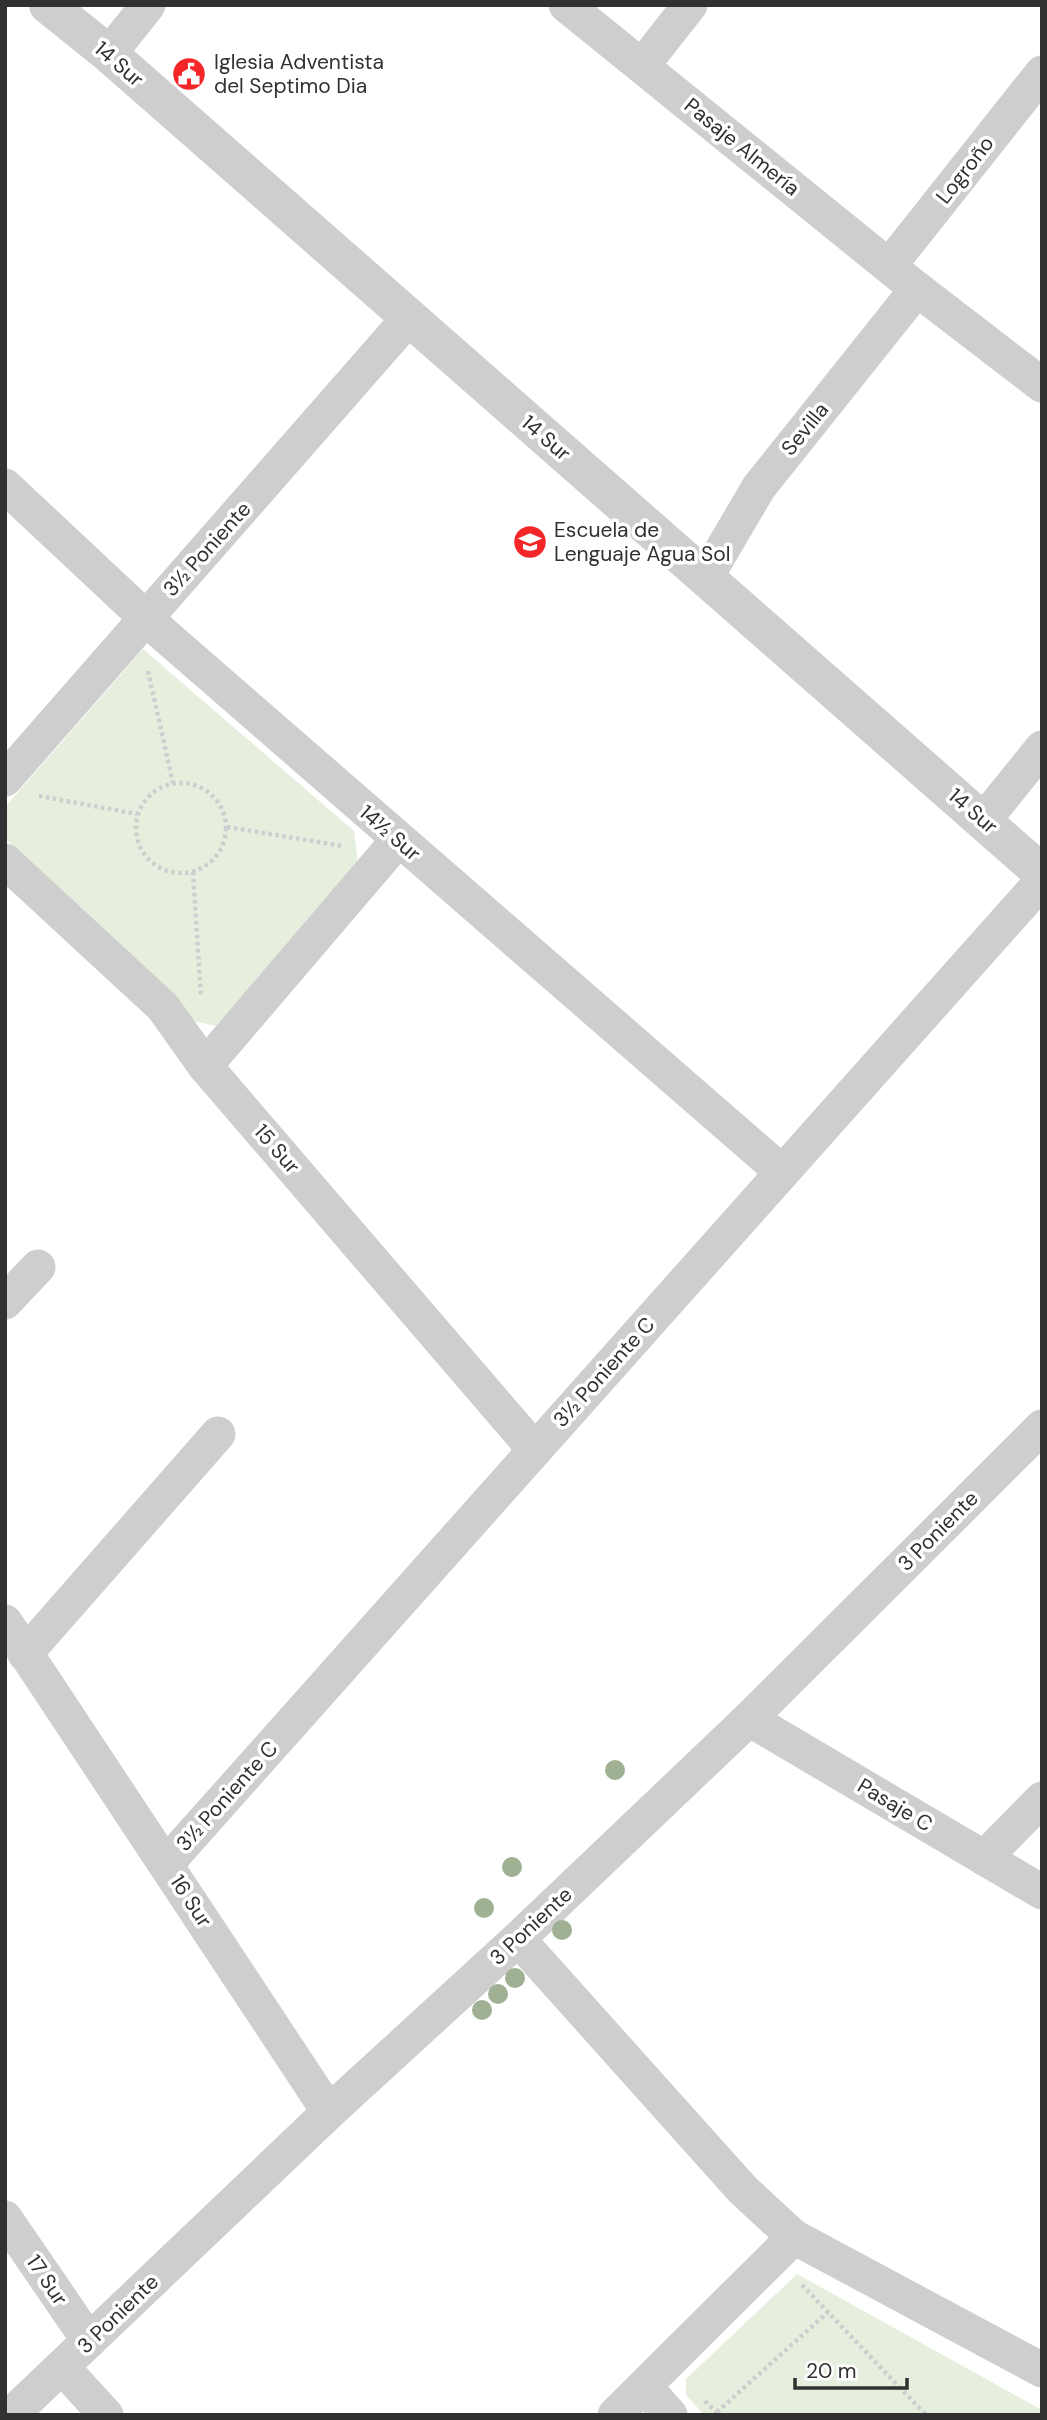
<svg xmlns="http://www.w3.org/2000/svg" width="1047" height="2420" font-family="'DM Sans',sans-serif">
<style>
.green{fill:#e6efde}
.lines{fill:none;stroke-linecap:round;stroke-linejoin:round}
.path{stroke:#cecece;stroke-width:4.5;stroke-dasharray:3.5 3.5;stroke-linecap:butt}
.minor{stroke:#cecece;stroke-width:35}
.tertiary{stroke:#cecece;stroke-width:38}
.tree{fill:#9fb192}
.labels{text-anchor:middle;dominant-baseline:central;stroke-width:7;stroke-linejoin:round;paint-order:stroke}
.poi-label{font-size:21px;fill:#313131;stroke:#fff;text-anchor:start}
.street-label{font-size:21px;fill:#313131;stroke:#fff}
</style>
<rect width="100%" height="100%" fill="#fff"/>
<g class="green">
<path d="M 143,649 L 354,831 L 358,864 L 216,1026 L 193,1021 L 5,838 L 5,807 Z"/>
<path d="M 797,2274 L 1042,2410 L 1042,2415 L 704,2415 L 686,2395 L 686,2379 Z"/>
</g>
<g class="lines">
<g class="path">
<path d="M 148,671 L 173,783"/>
<circle cx="181" cy="828" r="45"/>
<path d="M 39,796 L 137,814"/>
<path d="M 227,827 L 343,846"/>
<path d="M 193,872 L 201,996"/>
<path d="M 802,2285 L 926,2415"/>
<path d="M 705,2401 L 719,2415"/>
<path d="M 717,2412 L 828,2312"/>
</g>
<g class="minor">
<path d="M 566,5 L 917,289 L 1042,385"/>
<path d="M 109,54 L 148,5"/>
<path d="M 642,66 L 690,5"/>
<path d="M 889,266 L 1042,73"/>
<path d="M 5,486 L 161,632 L 782,1172"/>
<path d="M 706,577 L 759,487 L 917,289"/>
<path d="M 5,779 L 408,319"/>
<path d="M 984,820 L 1042,748"/>
<path d="M 5,861 L 163,1007 L 205,1066 L 535,1450"/>
<path d="M 205,1066 L 398,840"/>
<path d="M 5,1302 L 38,1267"/>
<path d="M 5,1622 L 329,2112"/>
<path d="M 25,1654 L 218,1434"/>
<path d="M 749,1719 L 1042,1892"/>
<path d="M 984,1858 L 1042,1799"/>
<path d="M 166,1864 L 1042,881"/>
<path d="M 518,1939 L 743,2190 L 794,2237 L 1042,2370"/>
<path d="M 5,2218 L 89,2341"/>
<path d="M 62,2367 L 106,2415"/>
<path d="M 645,2387 L 670,2415"/>
<path d="M 11,2415 L 329,2112 L 518,1939 L 749,1719 L 1042,1427"/>
<path d="M 615,2415 L 794,2237"/>
</g>
<path class="tertiary" d="M 48,5 L 109,54 L 1042,873"/>
</g>
<g class="tree">
<circle cx="615" cy="1770" r="10"/>
<circle cx="512" cy="1867" r="10"/>
<circle cx="484" cy="1908" r="10"/>
<circle cx="562" cy="1930" r="10"/>
<circle cx="515" cy="1978" r="10"/>
<circle cx="498" cy="1994" r="10"/>
<circle cx="482" cy="2010" r="10"/>
</g>
<defs>
<g id="civic-disc" transform="scale(1.75)"><circle r="9.5" fill="#f42628" stroke="#fff"/><path d="M-.6-6.5H3V-4.5H.6V-3L4-1V1h2V6H-6V1h2V-1L-.6-3ZM-1.2 2.5V6h2.4V2.5Z" fill="#fff"/></g>
<g id="school-disc" transform="scale(1.75)"><circle r="9.5" fill="#f42628" stroke="#fff"/><path d="M0-5L7-2L0 1L-7-2ZM-4 1L0 2.5L4 1V4Q0 6-4 4Z" fill="#fff"/></g>
</defs>
<g fill-rule="evenodd">
<use href="#civic-disc" x="189" y="74"/>
<use href="#school-disc" x="530" y="542"/>
</g>
<g class="labels">
<g class="poi-label">
<text x="214" y="62">Iglesia Adventista<tspan x="214" dy="24">del Septimo Dia</tspan></text>
<text x="554" y="530">Escuela de<tspan x="554" dy="24">Lenguaje Agua Sol</tspan></text>
</g>
<g class="street-label">
<text transform="translate(119 64) rotate(41)">14 Sur</text>
<text transform="translate(742 147) rotate(39)">Pasaje Almería</text>
<text transform="translate(965 170) rotate(-52)">Logroño</text>
<text transform="translate(805 429) rotate(-51)">Sevilla</text>
<text transform="translate(546 438) rotate(41)">14 Sur</text>
<text transform="translate(207 549) rotate(-48)">3½ Poniente</text>
<text transform="translate(973 811) rotate(41)">14 Sur</text>
<text transform="translate(390 833) rotate(41)">14½ Sur</text>
<text transform="translate(277 1149) rotate(49)">15 Sur</text>
<text transform="translate(604 1372) rotate(-48)">3½ Poniente C</text>
<text transform="translate(938 1531) rotate(-45)">3 Poniente</text>
<text transform="translate(227 1796) rotate(-48)">3½ Poniente C</text>
<text transform="translate(895 1805) rotate(31)">Pasaje C</text>
<text transform="translate(191 1901) rotate(57)">16 Sur</text>
<text transform="translate(531 1926) rotate(-43)">3 Poniente</text>
<text transform="translate(47 2280) rotate(56)">17 Sur</text>
<text transform="translate(118 2314) rotate(-44)">3 Poniente</text>
</g>
</g>
<rect width="1047" height="2420" fill="none" stroke="#313131" stroke-width="14"/>
<path d="M795 2378v10h112v-10" fill="none" stroke="#313131" stroke-width="3.5"/>
<text x="806" y="2378" font-size="21" fill="#313131" stroke="#ffffff" stroke-width="5" paint-order="stroke">20 m</text>
</svg>
